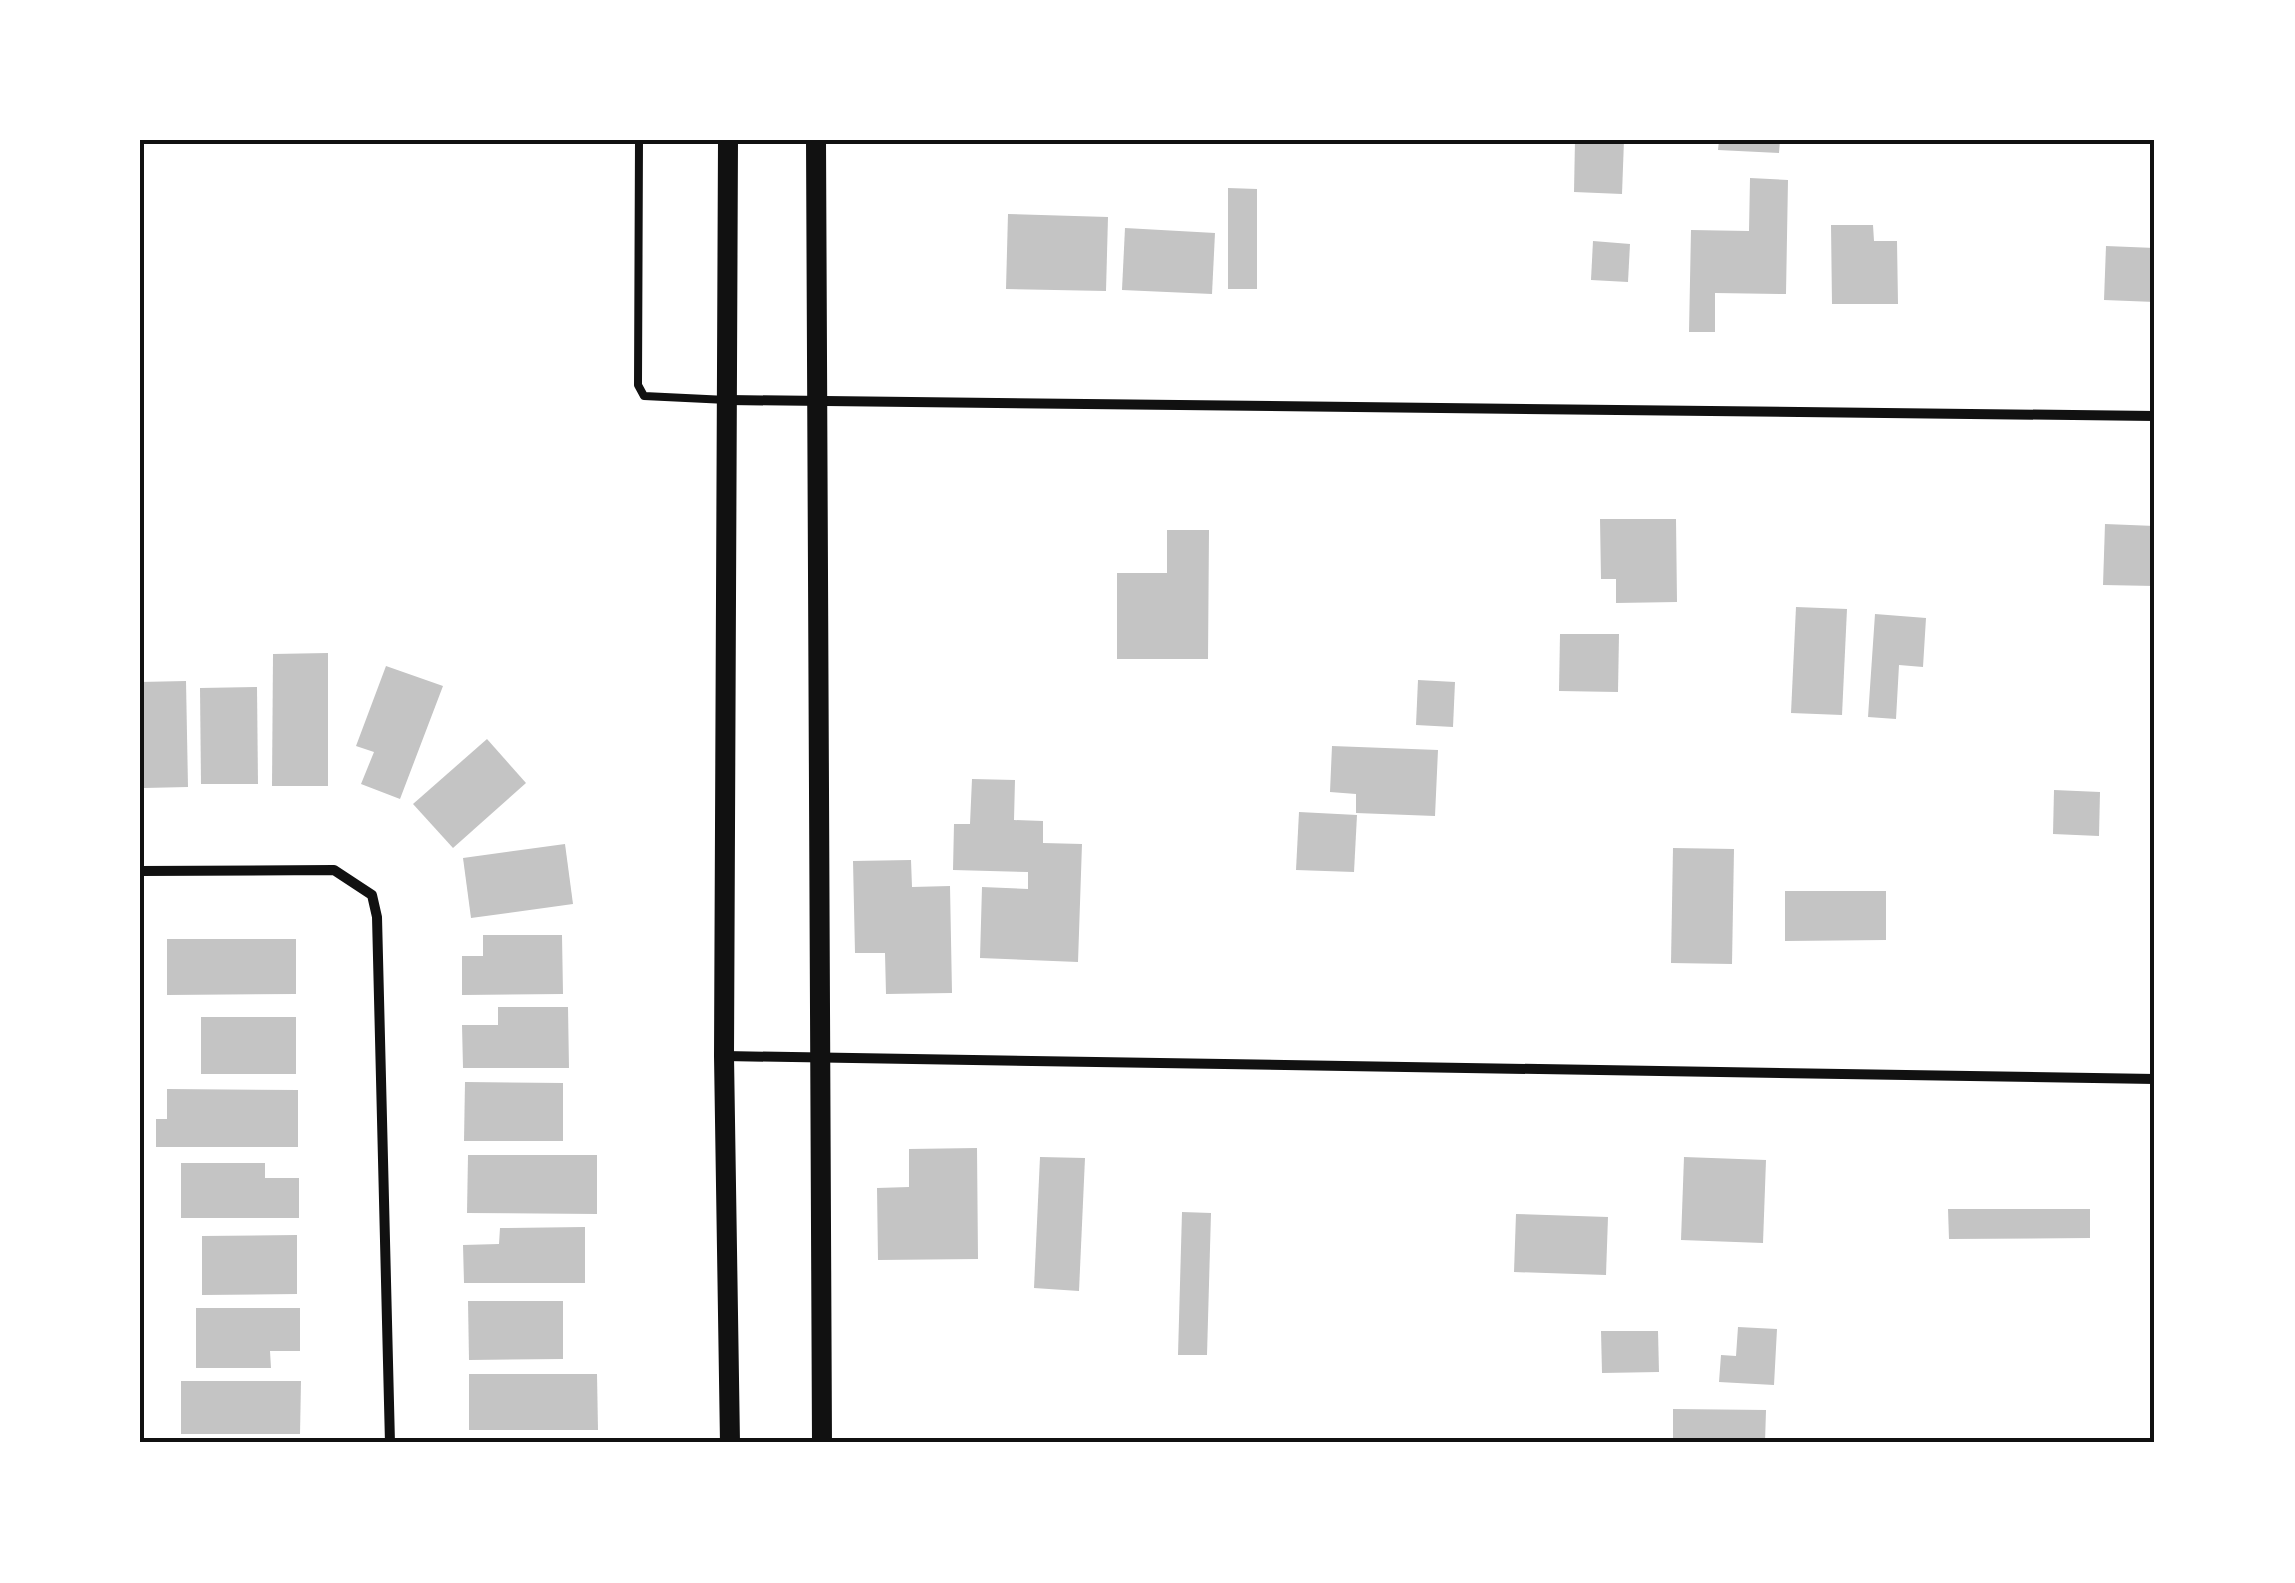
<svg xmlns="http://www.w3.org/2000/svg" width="2295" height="1583" font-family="'Source Sans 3',sans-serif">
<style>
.building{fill:#c4c4c4}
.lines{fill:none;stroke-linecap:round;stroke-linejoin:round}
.service{stroke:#111;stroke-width:8}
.minor{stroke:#111;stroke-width:10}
.secondary{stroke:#111;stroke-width:20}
.neatline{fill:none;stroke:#111;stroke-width:4}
</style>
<rect width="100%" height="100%" fill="#fff"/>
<g class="building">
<path d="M 1575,140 L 1624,140 L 1622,194 L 1574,192 Z"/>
<path d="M 1719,140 L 1780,140 L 1779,153 L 1718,150 Z"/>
<path d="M 1750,178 L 1788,180 L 1786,294 L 1715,293 L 1715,332 L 1689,332 L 1691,230 L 1749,231 Z"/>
<path d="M 1228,188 L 1257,189 L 1257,289 L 1228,289 Z"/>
<path d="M 1008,214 L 1108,217 L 1106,291 L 1006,289 Z"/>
<path d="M 1831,225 L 1873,225 L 1874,241 L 1897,241 L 1898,304 L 1832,304 Z"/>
<path d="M 1125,228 L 1215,233 L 1212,294 L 1122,290 Z"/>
<path d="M 1593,241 L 1630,244 L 1628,282 L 1591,280 Z"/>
<path d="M 2106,246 L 2155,248 L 2155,302 L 2104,300 Z"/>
<path d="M 1600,519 L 1676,519 L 1677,602 L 1616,603 L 1616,579 L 1601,579 Z"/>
<path d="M 2105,524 L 2155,526 L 2155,586 L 2103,585 Z"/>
<path d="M 1167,530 L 1209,530 L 1208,659 L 1117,659 L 1117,573 L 1167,573 Z"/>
<path d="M 1796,607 L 1847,609 L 1842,715 L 1791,713 Z"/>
<path d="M 1875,614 L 1926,618 L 1923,667 L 1899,665 L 1896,719 L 1868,717 Z"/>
<path d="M 1560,634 L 1619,634 L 1618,692 L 1559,691 Z"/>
<path d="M 328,653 L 328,786 L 272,786 L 273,654 Z"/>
<path d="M 386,666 L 443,686 L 400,799 L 361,784 L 374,752 L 356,746 Z"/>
<path d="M 1418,680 L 1455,682 L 1453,727 L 1416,725 Z"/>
<path d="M 186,681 L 188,787 L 144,788 L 140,682 Z"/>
<path d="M 257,687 L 258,784 L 201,784 L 200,688 Z"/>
<path d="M 487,739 L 526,783 L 453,848 L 413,804 Z"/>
<path d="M 1332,746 L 1438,750 L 1435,816 L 1356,813 L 1356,794 L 1330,792 Z"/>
<path d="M 972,779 L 1015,780 L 1014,820 L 1043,821 L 1043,843 L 1082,844 L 1078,962 L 980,958 L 982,887 L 1028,889 L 1028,872 L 953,870 L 954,824 L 970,824 Z"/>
<path d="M 2054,790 L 2100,792 L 2099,836 L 2053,834 Z"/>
<path d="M 1299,812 L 1357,815 L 1354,872 L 1296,870 Z"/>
<path d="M 565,844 L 573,904 L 471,918 L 463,858 Z"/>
<path d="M 1673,848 L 1734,849 L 1732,964 L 1671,963 Z"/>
<path d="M 911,860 L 912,887 L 950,886 L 952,993 L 886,994 L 885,953 L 855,953 L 853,861 Z"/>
<path d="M 1785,891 L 1886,891 L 1886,940 L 1785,941 Z"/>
<path d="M 483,935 L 562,935 L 563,994 L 462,995 L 462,956 L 483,956 Z"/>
<path d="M 167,939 L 296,939 L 296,994 L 167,995 Z"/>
<path d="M 498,1007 L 568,1007 L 569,1068 L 463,1068 L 462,1025 L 498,1025 Z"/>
<rect x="201" y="1017" width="95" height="57"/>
<path d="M 465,1082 L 563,1083 L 563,1141 L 464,1141 Z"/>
<path d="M 167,1089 L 298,1090 L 298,1147 L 156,1147 L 156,1119 L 167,1119 Z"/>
<path d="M 977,1148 L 978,1259 L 878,1260 L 877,1188 L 909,1187 L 909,1149 Z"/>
<path d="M 468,1155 L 597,1155 L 597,1214 L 467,1213 Z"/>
<path d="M 1040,1157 L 1085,1158 L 1079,1291 L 1034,1288 Z"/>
<path d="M 1684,1157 L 1766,1160 L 1763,1243 L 1681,1240 Z"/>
<path d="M 181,1163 L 265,1163 L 265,1178 L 299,1178 L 299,1218 L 181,1218 Z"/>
<path d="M 1948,1209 L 2090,1209 L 2090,1238 L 1949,1239 Z"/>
<path d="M 1182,1212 L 1211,1213 L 1207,1355 L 1178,1355 Z"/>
<path d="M 1516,1214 L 1608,1217 L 1606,1275 L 1514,1272 Z"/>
<path d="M 585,1227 L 585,1283 L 464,1283 L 463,1245 L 499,1244 L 500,1228 Z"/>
<path d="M 297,1235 L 297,1294 L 202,1295 L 202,1236 Z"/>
<path d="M 468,1301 L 563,1301 L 563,1359 L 469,1360 Z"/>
<path d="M 196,1308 L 300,1308 L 300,1351 L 270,1351 L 271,1368 L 196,1368 Z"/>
<path d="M 1738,1327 L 1777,1329 L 1774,1385 L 1719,1382 L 1721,1355 L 1736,1356 Z"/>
<path d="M 1601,1331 L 1658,1331 L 1659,1372 L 1602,1373 Z"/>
<path d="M 469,1374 L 597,1374 L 598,1430 L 469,1430 Z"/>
<path d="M 181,1381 L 301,1381 L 300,1434 L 181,1434 Z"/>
<path d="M 1673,1409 L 1766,1410 L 1765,1443 L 1673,1443 Z"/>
</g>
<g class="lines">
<path class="service" d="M 639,140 L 638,385 L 644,396 L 727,400"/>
<g class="minor">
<path d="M 729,400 L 2155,416"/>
<path d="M 140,871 L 334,870 L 372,895 L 377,917 L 390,1443"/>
<path d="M 725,1056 L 2155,1079"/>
</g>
<g class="secondary">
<path d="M 728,140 L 724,1056 L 730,1443"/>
<path d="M 816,140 L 822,1443"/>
</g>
</g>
<rect width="2295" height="1583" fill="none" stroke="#ffffff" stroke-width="285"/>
<rect x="142" y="142" width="2010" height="1298" class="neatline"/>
</svg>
